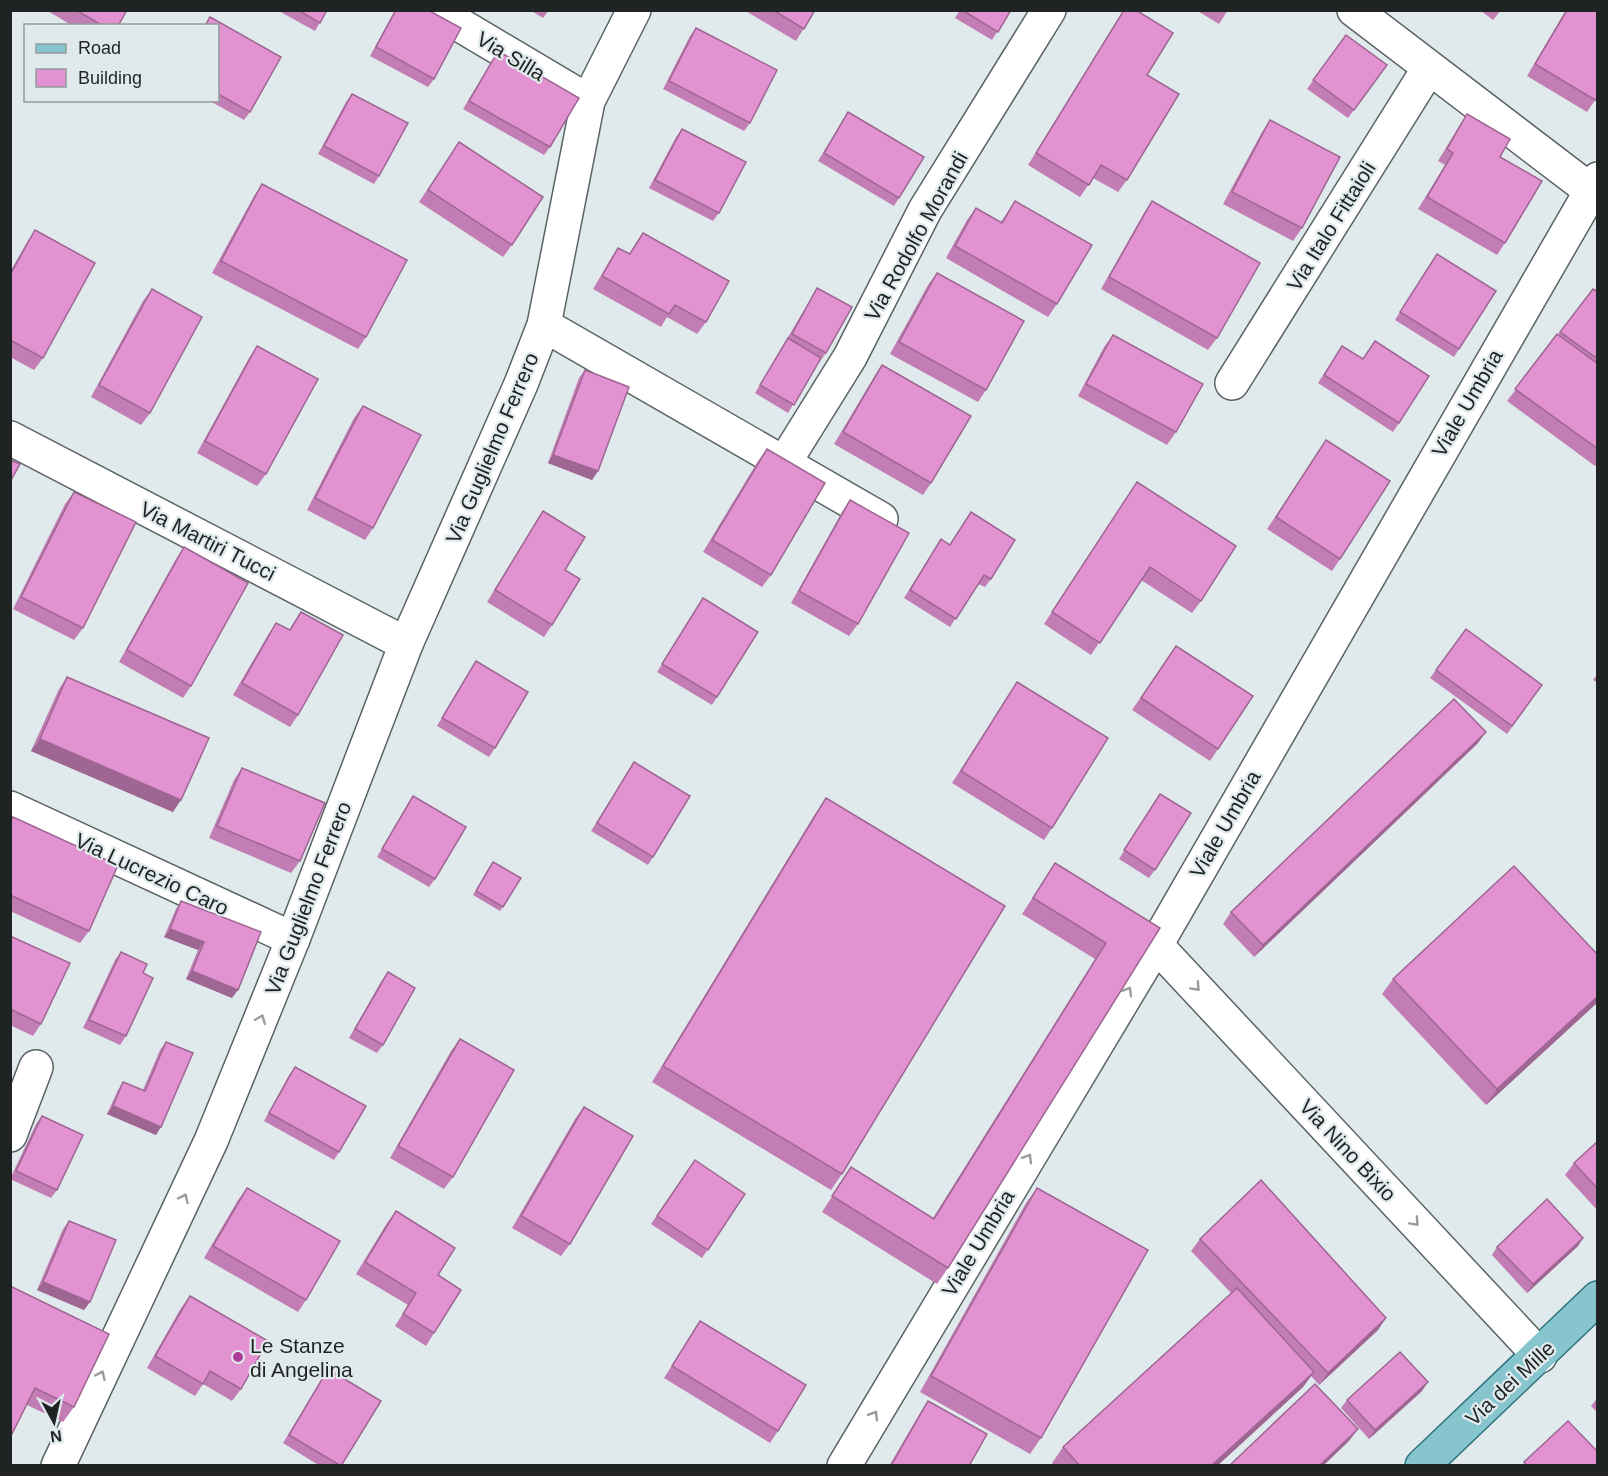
<svg xmlns="http://www.w3.org/2000/svg" width="1608" height="1476" font-family="Arial,sans-serif">
<style>
.lines{fill:none;stroke-linecap:round;stroke-linejoin:round}
.minor-casing{stroke:#5a6364;stroke-width:36}
.major-casing{stroke:#2f747d;stroke-width:36}
.minor{stroke:#fff;stroke-width:33}
.major{stroke:#87c5ce;stroke-width:33}
.wall{fill:#c27eb4}
.shaded-wall{fill:#9e6692}
.building{fill:#e292d1;stroke:#9e6692;stroke-width:1.5}
.oneway{stroke:#9a9c9c}
.poi-dot{fill:#ac3c99;stroke:#e0eaec;stroke-width:2}
.labels{text-anchor:middle;dominant-baseline:central;stroke-width:4.5;stroke-linejoin:round;paint-order:stroke}
.street-label{font-size:21px;fill:#1f2323;stroke:#e0eaec}
.poi-label{font-size:21px;fill:#1f2323;stroke:#e0eaec;text-anchor:start}
</style>
<rect width="100%" height="100%" fill="#e0eaec"/>
<g class="lines">
<g class="minor-casing">
<g id="minor">
<path d="M 435,10 L 588,101"/>
<path d="M 1354,10 L 1590,190"/>
<path d="M 544,325 L 881,519"/>
<path d="M 1232,383 L 1429,68"/>
<path d="M 10,438 L 406,644"/>
<path d="M 784,463 L 850,357 L 925,210 L 1049,10"/>
<path d="M 10,808 L 293,939"/>
<path d="M 1156,945 L 1540,1356"/>
<path d="M 10,1135 L 36,1067"/>
<path d="M 58,1466 L 211,1141 L 293,939 L 406,644 L 521,384 L 544,325 L 588,101 L 634,10"/>
<path d="M 844,1466 L 1156,945 L 1598,179"/>
</g>
</g>
<g class="major-casing">
<path id="major" d="M 1422,1466 L 1598,1298"/>
</g>
<use href="#minor" class="minor"/>
<use href="#major" class="major"/>
</g>
<g class="wall">
<path d="M 46,10 L 127,10 L 118,26 L 73,26 Z"/>
<path d="M 277,10 L 327,10 L 315,31 Z"/>
<path d="M 395,10 L 428,10 L 434,79 L 428,87 L 370,56 Z"/>
<path d="M 530,10 L 549,10 L 543,18 Z"/>
<path d="M 744,10 L 815,10 L 796,41 Z"/>
<path d="M 960,10 L 1011,10 L 992,40 L 955,18 Z"/>
<path d="M 1124,10 L 1147,75 L 1127,180 L 1118,192 L 1093,178 L 1080,197 L 1028,165 Z"/>
<path d="M 1196,10 L 1228,10 L 1219,24 Z"/>
<path d="M 1480,10 L 1501,10 L 1493,20 Z"/>
<path d="M 1566,10 L 1598,10 L 1598,96 L 1587,112 L 1527,76 Z"/>
<path d="M 210,17 L 281,57 L 250,112 L 244,120 L 208,100 L 218,100 L 218,26 L 204,26 Z"/>
<path d="M 696,28 L 750,123 L 744,131 L 663,89 L 690,36 Z"/>
<path d="M 1346,35 L 1387,65 L 1348,118 L 1307,89 Z"/>
<path d="M 498,51 L 550,147 L 544,155 L 463,109 Z"/>
<path d="M 352,94 L 379,176 L 374,184 L 318,154 L 346,102 Z"/>
<path d="M 848,112 L 899,198 L 894,206 L 818,161 Z"/>
<path d="M 1467,114 L 1500,157 L 1505,243 L 1497,255 L 1418,209 L 1445,165 L 1438,161 L 1459,126 Z"/>
<path d="M 1270,120 L 1302,228 L 1293,241 L 1223,204 L 1262,132 Z"/>
<path d="M 682,129 L 719,213 L 713,221 L 649,188 L 676,137 Z"/>
<path d="M 451,154 L 512,245 L 503,257 L 419,202 Z"/>
<path d="M 262,184 L 366,337 L 358,349 L 212,273 L 254,196 Z"/>
<path d="M 1015,201 L 1057,304 L 1048,317 L 946,258 L 967,220 L 976,208 L 1001,222 Z"/>
<path d="M 1152,201 L 1217,338 L 1208,350 L 1101,289 L 1144,213 Z"/>
<path d="M 35,230 L 43,358 L 34,370 L 10,357 L 10,272 L 27,242 Z"/>
<path d="M 643,233 L 706,322 L 697,334 L 667,317 L 661,327 L 593,289 L 610,260 L 618,248 L 629,254 Z"/>
<path d="M 1437,254 L 1459,349 L 1454,357 L 1395,320 Z"/>
<path d="M 937,273 L 986,390 L 978,402 L 890,354 L 928,285 Z"/>
<path d="M 817,288 L 826,353 L 820,361 L 819,361 L 788,413 L 755,393 Z"/>
<path d="M 152,289 L 150,413 L 141,425 L 91,397 L 143,301 Z"/>
<path d="M 1593,289 L 1598,292 L 1598,463 L 1595,466 L 1507,401 Z"/>
<path d="M 1113,335 L 1176,432 L 1167,445 L 1078,396 L 1104,347 Z"/>
<path d="M 257,346 L 266,474 L 257,486 L 197,453 L 249,358 Z"/>
<path d="M 1342,346 L 1363,359 L 1399,423 L 1393,432 L 1318,383 Z"/>
<path d="M 882,365 L 931,483 L 923,495 L 834,444 L 874,377 Z"/>
<path d="M 585,370 L 598,471 L 592,480 L 548,463 L 579,378 Z"/>
<path d="M 363,406 L 373,528 L 365,540 L 307,510 L 354,418 Z"/>
<path d="M 1326,440 L 1340,559 L 1332,571 L 1267,529 Z"/>
<path d="M 767,449 L 771,575 L 762,587 L 703,552 L 758,461 Z"/>
<path d="M 74,492 L 83,628 L 74,640 L 13,609 L 65,504 Z"/>
<path d="M 1129,494 L 1201,601 L 1192,613 L 1141,580 L 1091,655 L 1044,624 Z"/>
<path d="M 850,500 L 858,624 L 849,636 L 791,603 L 842,512 Z"/>
<path d="M 543,511 L 565,570 L 552,625 L 544,637 L 487,602 L 535,523 Z"/>
<path d="M 971,512 L 991,579 L 985,587 L 978,584 L 950,627 L 904,598 L 941,539 L 949,545 Z"/>
<path d="M 184,547 L 191,686 L 183,698 L 119,662 L 176,559 Z"/>
<path d="M 703,598 L 717,697 L 712,705 L 657,672 Z"/>
<path d="M 301,612 L 298,715 L 290,727 L 233,695 L 268,635 L 276,623 L 289,630 Z"/>
<path d="M 1466,629 L 1542,685 L 1507,734 L 1430,678 Z"/>
<path d="M 1176,646 L 1253,696 L 1210,761 L 1132,710 Z"/>
<path d="M 476,661 L 495,748 L 489,757 L 437,726 Z"/>
<path d="M 1598,673 L 1598,683 L 1593,680 Z"/>
<path d="M 67,677 L 173,812 L 31,751 L 59,689 Z"/>
<path d="M 1017,682 L 1052,828 L 1044,840 L 952,783 Z"/>
<path d="M 1486,732 L 1477,744 L 1254,957 L 1223,924 L 1231,912 Z"/>
<path d="M 634,762 L 653,857 L 648,865 L 591,831 Z"/>
<path d="M 242,768 L 300,861 L 291,873 L 209,838 L 234,780 Z"/>
<path d="M 413,796 L 435,879 L 429,887 L 377,857 Z"/>
<path d="M 826,798 L 842,1174 L 831,1190 L 652,1082 L 815,814 Z"/>
<path d="M 1154,803 L 1155,870 L 1149,878 L 1119,859 Z"/>
<path d="M 13,817 L 89,931 L 80,943 L 10,911 L 10,821 Z"/>
<path d="M 1055,863 L 1160,928 L 948,1268 L 937,1284 L 822,1212 L 851,1167 L 933,1218 L 1095,959 L 1022,914 Z"/>
<path d="M 490,866 L 521,878 L 500,911 L 473,895 Z"/>
<path d="M 181,901 L 232,998 L 186,979 L 198,950 L 164,937 L 176,909 Z"/>
<path d="M 10,936 L 41,1024 L 33,1036 L 10,1025 Z"/>
<path d="M 121,952 L 143,973 L 126,1036 L 120,1045 L 83,1028 L 115,960 Z"/>
<path d="M 1598,955 L 1598,1002 L 1486,1105 L 1382,994 L 1393,979 Z"/>
<path d="M 388,972 L 383,1045 L 377,1053 L 349,1038 L 382,980 Z"/>
<path d="M 460,1039 L 453,1177 L 444,1189 L 390,1158 L 451,1051 Z"/>
<path d="M 166,1042 L 156,1135 L 107,1114 L 118,1090 L 123,1082 L 143,1090 L 160,1050 Z"/>
<path d="M 295,1067 L 339,1152 L 334,1160 L 264,1121 L 289,1075 Z"/>
<path d="M 584,1107 L 570,1244 L 561,1256 L 512,1228 L 575,1119 Z"/>
<path d="M 42,1116 L 57,1190 L 51,1198 L 10,1179 L 36,1124 Z"/>
<path d="M 1598,1141 L 1598,1211 L 1565,1175 L 1574,1163 Z"/>
<path d="M 695,1160 L 745,1194 L 702,1258 L 651,1224 Z"/>
<path d="M 247,1188 L 306,1300 L 298,1312 L 204,1258 L 238,1200 Z"/>
<path d="M 1037,1188 L 1041,1438 L 1030,1454 L 920,1392 L 1026,1203 Z"/>
<path d="M 396,1211 L 438,1275 L 434,1333 L 426,1346 L 395,1326 L 408,1305 L 356,1274 L 387,1223 Z"/>
<path d="M 69,1221 L 90,1302 L 84,1310 L 37,1290 L 63,1229 Z"/>
<path d="M 1583,1238 L 1578,1246 L 1527,1293 L 1492,1255 L 1497,1247 Z"/>
<path d="M 1200,1239 L 1378,1330 L 1319,1385 L 1311,1376 L 1303,1387 L 1217,1466 L 1055,1466 L 1052,1463 L 1063,1447 L 1231,1293 L 1191,1251 Z"/>
<path d="M 10,1286 L 74,1407 L 63,1422 L 27,1405 Z"/>
<path d="M 190,1296 L 241,1389 L 232,1401 L 203,1384 L 195,1396 L 147,1368 L 181,1308 Z"/>
<path d="M 700,1321 L 778,1431 L 770,1443 L 664,1378 Z"/>
<path d="M 328,1369 L 341,1466 L 320,1466 L 283,1443 Z"/>
<path d="M 1422,1391 L 1369,1439 L 1341,1408 L 1347,1400 Z"/>
<path d="M 1598,1397 L 1598,1413 L 1591,1406 Z"/>
<path d="M 928,1401 L 969,1466 L 889,1466 L 920,1413 Z"/>
</g>
<g class="shaded-wall">
<path d="M 553,455 L 598,471 L 592,480 L 548,463 Z"/>
<path d="M 1486,732 L 1477,744 L 1254,957 L 1263,945 Z"/>
<path d="M 40,739 L 181,800 L 173,812 L 31,751 Z"/>
<path d="M 170,929 L 204,942 L 198,950 L 164,937 Z"/>
<path d="M 192,971 L 238,990 L 232,998 L 186,979 Z"/>
<path d="M 1598,996 L 1598,1002 L 1486,1105 L 1497,1089 Z"/>
<path d="M 113,1106 L 161,1127 L 156,1135 L 107,1114 Z"/>
<path d="M 1583,1238 L 1578,1246 L 1527,1293 L 1533,1284 Z"/>
<path d="M 43,1282 L 90,1302 L 84,1310 L 37,1290 Z"/>
<path d="M 1386,1318 L 1378,1330 L 1319,1385 L 1328,1373 Z"/>
<path d="M 1314,1372 L 1303,1387 L 1217,1466 L 1211,1466 Z"/>
<path d="M 1428,1382 L 1422,1391 L 1369,1439 L 1375,1430 Z"/>
<path d="M 1358,1429 L 1349,1441 L 1323,1466 L 1319,1466 Z"/>
</g>
<g class="building">
<path d="M 76,10 L 127,10 L 118,26 L 103,26 Z"/>
<path d="M 298,10 L 327,10 L 320,23 Z"/>
<path d="M 396,10 L 428,10 L 461,28 L 434,79 L 376,47 Z"/>
<path d="M 773,10 L 815,10 L 804,29 Z"/>
<path d="M 962,10 L 1011,10 L 998,32 Z"/>
<path d="M 1124,10 L 1136,10 L 1173,33 L 1147,75 L 1179,94 L 1127,180 L 1101,165 L 1089,185 L 1036,153 Z"/>
<path d="M 1567,10 L 1598,10 L 1598,96 L 1595,100 L 1535,64 Z"/>
<path d="M 210,17 L 281,57 L 250,112 L 218,94 L 218,26 L 205,26 Z"/>
<path d="M 696,28 L 777,70 L 750,123 L 669,81 Z"/>
<path d="M 1346,35 L 1387,65 L 1354,110 L 1313,80 Z"/>
<path d="M 498,51 L 579,98 L 550,147 L 469,101 Z"/>
<path d="M 352,94 L 408,123 L 379,176 L 324,146 Z"/>
<path d="M 848,112 L 924,157 L 899,198 L 824,153 Z"/>
<path d="M 1467,114 L 1510,139 L 1500,157 L 1542,181 L 1505,243 L 1427,197 L 1453,153 L 1447,149 Z"/>
<path d="M 1270,120 L 1340,157 L 1302,228 L 1232,192 Z"/>
<path d="M 682,129 L 746,162 L 719,213 L 655,180 Z"/>
<path d="M 459,142 L 543,197 L 512,245 L 428,190 Z"/>
<path d="M 262,184 L 407,260 L 366,337 L 221,261 Z"/>
<path d="M 1015,201 L 1092,245 L 1057,304 L 955,246 L 976,208 L 1002,223 Z"/>
<path d="M 1152,201 L 1260,263 L 1217,338 L 1109,277 Z"/>
<path d="M 35,230 L 95,263 L 43,358 L 10,340 L 10,275 Z"/>
<path d="M 643,233 L 729,281 L 706,322 L 675,305 L 669,314 L 602,276 L 618,248 L 630,254 Z"/>
<path d="M 1437,254 L 1496,291 L 1459,349 L 1400,312 Z"/>
<path d="M 937,273 L 1024,321 L 986,390 L 899,342 Z"/>
<path d="M 817,288 L 852,307 L 826,353 L 792,334 Z"/>
<path d="M 152,289 L 202,317 L 150,413 L 99,385 Z"/>
<path d="M 1593,289 L 1598,292 L 1598,359 L 1560,332 Z"/>
<path d="M 1557,334 L 1598,364 L 1598,449 L 1515,389 Z"/>
<path d="M 1113,335 L 1203,384 L 1176,432 L 1086,384 Z"/>
<path d="M 788,338 L 821,358 L 794,405 L 760,385 Z"/>
<path d="M 1375,341 L 1429,376 L 1399,423 L 1324,375 L 1342,346 L 1363,359 Z"/>
<path d="M 257,346 L 318,379 L 266,474 L 205,441 Z"/>
<path d="M 882,365 L 971,416 L 931,483 L 843,432 Z"/>
<path d="M 585,370 L 629,387 L 598,471 L 553,455 Z"/>
<path d="M 363,406 L 421,435 L 373,528 L 315,498 Z"/>
<path d="M 1326,440 L 1390,481 L 1340,559 L 1276,517 Z"/>
<path d="M 767,449 L 825,483 L 771,575 L 712,540 Z"/>
<path d="M 10,460 L 20,464 L 10,482 Z"/>
<path d="M 1137,482 L 1236,546 L 1201,601 L 1150,567 L 1100,643 L 1052,612 Z"/>
<path d="M 74,492 L 136,522 L 83,628 L 21,597 Z"/>
<path d="M 850,500 L 909,533 L 858,624 L 799,591 Z"/>
<path d="M 543,511 L 585,537 L 565,570 L 580,579 L 552,625 L 495,590 Z"/>
<path d="M 971,512 L 1015,540 L 991,579 L 984,575 L 956,619 L 910,590 L 941,539 L 950,545 Z"/>
<path d="M 184,547 L 248,583 L 191,686 L 127,650 Z"/>
<path d="M 703,598 L 758,632 L 717,697 L 662,664 Z"/>
<path d="M 301,612 L 343,635 L 298,715 L 242,683 L 276,623 L 290,630 Z"/>
<path d="M 1466,629 L 1542,685 L 1512,726 L 1436,670 Z"/>
<path d="M 1176,646 L 1253,696 L 1218,749 L 1141,698 Z"/>
<path d="M 476,661 L 528,692 L 495,748 L 442,718 Z"/>
<path d="M 67,677 L 209,738 L 181,800 L 40,739 Z"/>
<path d="M 1017,682 L 1108,738 L 1052,828 L 961,771 Z"/>
<path d="M 1454,699 L 1486,732 L 1263,945 L 1231,912 Z"/>
<path d="M 634,762 L 690,796 L 653,857 L 597,823 Z"/>
<path d="M 242,768 L 325,803 L 300,861 L 217,826 Z"/>
<path d="M 1160,794 L 1191,813 L 1155,870 L 1124,850 Z"/>
<path d="M 413,796 L 466,827 L 435,879 L 382,849 Z"/>
<path d="M 826,798 L 1005,906 L 842,1174 L 663,1066 Z"/>
<path d="M 13,817 L 118,865 L 89,931 L 10,895 L 10,823 Z"/>
<path d="M 493,862 L 521,878 L 503,907 L 476,891 Z"/>
<path d="M 1055,863 L 1160,928 L 948,1268 L 832,1196 L 851,1167 L 934,1219 L 1106,943 L 1033,898 Z"/>
<path d="M 1514,866 L 1598,955 L 1598,996 L 1497,1089 L 1393,979 Z"/>
<path d="M 181,901 L 261,932 L 238,990 L 192,971 L 204,942 L 170,929 Z"/>
<path d="M 10,936 L 70,963 L 41,1024 L 10,1009 Z"/>
<path d="M 121,952 L 147,964 L 143,973 L 153,978 L 126,1036 L 89,1020 Z"/>
<path d="M 388,972 L 415,988 L 383,1045 L 355,1029 Z"/>
<path d="M 460,1039 L 514,1070 L 453,1177 L 398,1146 Z"/>
<path d="M 166,1042 L 193,1053 L 161,1127 L 113,1106 L 123,1082 L 145,1091 Z"/>
<path d="M 295,1067 L 366,1106 L 339,1152 L 269,1113 Z"/>
<path d="M 584,1107 L 633,1136 L 570,1244 L 521,1216 Z"/>
<path d="M 42,1116 L 83,1135 L 57,1190 L 16,1171 Z"/>
<path d="M 1598,1141 L 1598,1189 L 1574,1163 Z"/>
<path d="M 695,1160 L 745,1194 L 708,1250 L 657,1216 Z"/>
<path d="M 1261,1180 L 1386,1318 L 1328,1373 L 1200,1239 Z"/>
<path d="M 247,1188 L 340,1241 L 306,1300 L 213,1246 Z"/>
<path d="M 1037,1188 L 1148,1250 L 1041,1438 L 931,1376 Z"/>
<path d="M 1547,1199 L 1583,1238 L 1533,1284 L 1497,1247 Z"/>
<path d="M 396,1211 L 455,1248 L 438,1275 L 461,1290 L 434,1333 L 403,1314 L 416,1293 L 365,1262 Z"/>
<path d="M 69,1221 L 116,1240 L 90,1302 L 43,1282 Z"/>
<path d="M 10,1286 L 109,1334 L 74,1407 L 35,1388 L 10,1438 Z"/>
<path d="M 1237,1288 L 1314,1372 L 1211,1466 L 1080,1466 L 1063,1447 Z"/>
<path d="M 190,1296 L 268,1341 L 241,1389 L 210,1371 L 203,1384 L 155,1356 Z"/>
<path d="M 700,1321 L 806,1385 L 778,1431 L 672,1366 Z"/>
<path d="M 1400,1352 L 1428,1382 L 1375,1430 L 1347,1400 Z"/>
<path d="M 328,1369 L 381,1401 L 341,1466 L 289,1435 Z"/>
<path d="M 1315,1384 L 1358,1429 L 1319,1466 L 1229,1466 Z"/>
<path d="M 928,1401 L 987,1434 L 969,1466 L 891,1466 Z"/>
<path d="M 1568,1421 L 1598,1452 L 1598,1466 L 1527,1466 L 1524,1462 Z"/>
</g>
<defs><path id="oneway-chevron" d="M-2-3.5L2.5 0L-2 3.5" fill="none" stroke-width="1.6" stroke-linecap="round" stroke-linejoin="round" transform="scale(1.5)"/></defs>
<g class="oneway">
<use href="#oneway-chevron" transform="translate(1196 987) rotate(47)"/>
<use href="#oneway-chevron" transform="translate(1128 991) rotate(-59)"/>
<use href="#oneway-chevron" transform="translate(261 1019) rotate(-68)"/>
<use href="#oneway-chevron" transform="translate(1028 1158) rotate(-59)"/>
<use href="#oneway-chevron" transform="translate(184 1198) rotate(-65)"/>
<use href="#oneway-chevron" transform="translate(1415 1222) rotate(47)"/>
<use href="#oneway-chevron" transform="translate(101 1375) rotate(-65)"/>
<use href="#oneway-chevron" transform="translate(874 1415) rotate(-59)"/>
</g>
<circle class="poi-dot" cx="238" cy="1357" r="6"/>
<g class="labels">
<g class="street-label">
<text transform="translate(511 56) rotate(31)">Via Silla</text>
<text transform="translate(1331 226) rotate(-58)">Via Italo Fittaioli</text>
<text transform="translate(916 236) rotate(-61)">Via Rodolfo Morandi</text>
<text transform="translate(1467 403) rotate(-60)">Viale Umbria</text>
<text transform="translate(492 448) rotate(-67)">Via Guglielmo Ferrero</text>
<text transform="translate(208 541) rotate(27)">Via Martiri Tucci</text>
<text transform="translate(1225 824) rotate(-60)">Viale Umbria</text>
<text transform="translate(152 874) rotate(25)">Via Lucrezio Caro</text>
<text transform="translate(308 898) rotate(-69)">Via Guglielmo Ferrero</text>
<text transform="translate(1348 1150) rotate(47)">Via Nino Bixio</text>
<text transform="translate(978 1243) rotate(-59)">Viale Umbria</text>
<text transform="translate(1510 1383) rotate(-43)">Via dei Mille</text>
</g>
<g class="poi-label">
<text x="250" y="1345">Le Stanze<tspan x="250" dy="24">di Angelina</tspan></text>
</g>
</g>
<rect width="1608" height="1476" fill="none" stroke="#1f2323" stroke-width="24"/>
<rect x="24" y="24" width="195" height="78" fill="#e0eaec" stroke="#939a9c" stroke-width="1.5"/>
<rect x="36" y="44" width="30" height="9" fill="#87c5ce" stroke="#939a9c" stroke-width="1.5"/>
<text x="78" y="54" font-size="18" fill="#1f2323">Road</text>
<rect x="36" y="69" width="30" height="18" fill="#e292d1" stroke="#939a9c" stroke-width="1.5"/>
<text x="78" y="84" font-size="18" fill="#1f2323">Building</text>
<g transform="translate(54 1422) rotate(172)" stroke="#e0eaec" stroke-width="4.5" paint-order="stroke">
<path d="M0-4.5L10 22L0 15L-10 22Z" fill="#1f2323"/>
<text y="-9" font-size="16" font-weight="bold" text-anchor="middle" fill="#1f2323">N</text>
</g>
</svg>
